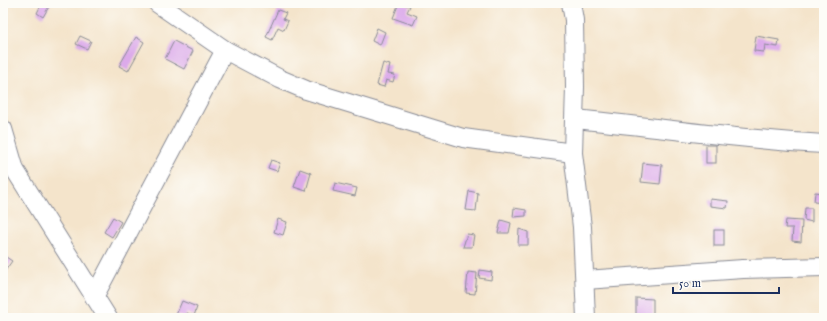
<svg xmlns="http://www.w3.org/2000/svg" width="827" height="321" font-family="'IM FELL English',serif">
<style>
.building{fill:#dcaaea}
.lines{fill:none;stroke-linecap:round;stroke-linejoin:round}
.minor-casing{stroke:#888a94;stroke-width:20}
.minor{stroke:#fff;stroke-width:18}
</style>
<rect width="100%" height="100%" fill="#fdfcf7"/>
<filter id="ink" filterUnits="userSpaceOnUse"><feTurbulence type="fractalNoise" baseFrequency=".025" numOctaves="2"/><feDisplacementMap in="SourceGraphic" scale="8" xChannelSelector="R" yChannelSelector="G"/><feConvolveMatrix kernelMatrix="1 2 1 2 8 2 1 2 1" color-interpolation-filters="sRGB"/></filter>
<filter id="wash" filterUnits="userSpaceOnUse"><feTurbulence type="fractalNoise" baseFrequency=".012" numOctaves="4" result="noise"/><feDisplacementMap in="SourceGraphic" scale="16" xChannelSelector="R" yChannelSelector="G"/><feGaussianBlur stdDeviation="0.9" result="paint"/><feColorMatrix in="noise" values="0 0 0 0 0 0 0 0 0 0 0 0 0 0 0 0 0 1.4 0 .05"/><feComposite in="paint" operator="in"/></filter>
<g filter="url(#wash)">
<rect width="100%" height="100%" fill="#f4e4cb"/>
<g id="blocks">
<g class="building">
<path d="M 42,3 L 51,3 L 43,17 L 37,13 Z"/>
<path d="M 399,3 L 410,6 L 407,12 L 417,16 L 413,25 L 393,18 Z"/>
<path d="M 3,10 L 7,12 L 3,19 Z"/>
<path d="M 278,10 L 286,13 L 283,19 L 288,21 L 284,30 L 278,27 L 272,40 L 266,37 Z"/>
<path d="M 377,28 L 385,32 L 380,45 L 372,41 Z"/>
<path d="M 80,36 L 91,41 L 87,49 L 76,44 Z"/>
<path d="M 756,36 L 779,40 L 778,47 L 765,45 L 764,52 L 754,51 Z"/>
<path d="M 136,37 L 144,42 L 128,71 L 119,66 Z"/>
<path d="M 174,41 L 193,51 L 184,69 L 165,59 Z"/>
<path d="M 383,63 L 390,65 L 388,74 L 395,75 L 393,82 L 386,80 L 384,87 L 377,85 Z"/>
<rect x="706" y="145" width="10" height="18"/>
<path d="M 271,160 L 280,163 L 277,171 L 268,168 Z"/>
<path d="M 643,163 L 662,165 L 660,184 L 641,182 Z"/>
<path d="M 300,169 L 311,173 L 306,191 L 294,187 Z"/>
<path d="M 335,183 L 357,188 L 355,196 L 333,191 Z"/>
<path d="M 469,191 L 478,193 L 476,211 L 466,210 Z"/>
<path d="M 815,192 L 824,193 L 824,203 L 814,202 Z"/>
<path d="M 710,199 L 728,201 L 727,208 L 710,206 Z"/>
<path d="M 514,208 L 526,210 L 526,216 L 513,217 Z"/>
<path d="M 805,208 L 812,208 L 812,222 L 804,220 Z"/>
<path d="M 113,217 L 121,222 L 112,237 L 104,232 Z"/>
<path d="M 278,219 L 287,222 L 283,235 L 274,232 Z"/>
<path d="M 501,220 L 511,223 L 509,233 L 498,233 Z"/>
<path d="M 786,220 L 802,221 L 801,242 L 792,241 L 793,228 L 785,228 Z"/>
<path d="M 519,229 L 528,232 L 528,245 L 518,245 Z"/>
<rect x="714" y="230" width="10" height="16"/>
<path d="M 467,234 L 474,235 L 472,247 L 463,247 Z"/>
<path d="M 3,255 L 12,261 L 5,271 L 3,269 Z"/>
<path d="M 480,270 L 492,272 L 491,280 L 479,278 Z"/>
<path d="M 468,272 L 477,273 L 475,294 L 466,293 Z"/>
<path d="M 636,298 L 653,299 L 653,316 L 636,315 Z"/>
<path d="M 182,301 L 197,307 L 194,316 L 187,313 L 185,318 L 176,315 Z"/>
</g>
</g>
</g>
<g filter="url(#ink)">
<use href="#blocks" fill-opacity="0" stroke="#888a94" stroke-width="1"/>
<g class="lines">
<g class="minor-casing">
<g id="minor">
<path d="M 157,3 L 225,50 L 280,79 L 306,90 L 463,138 L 573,153"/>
<path d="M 571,3 L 574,20 L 575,87 L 573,153 L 582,227 L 586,318"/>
<path d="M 575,119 C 658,127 741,140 824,144"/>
<path d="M 3,129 L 15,170 L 108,318"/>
<path d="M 585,280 L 743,269 L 824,267"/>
<path d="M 94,297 L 225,50"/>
</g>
</g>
<use href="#minor" class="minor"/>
</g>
</g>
<rect width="827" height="321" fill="none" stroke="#fdfcf7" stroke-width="16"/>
<path d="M673 287v6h106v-6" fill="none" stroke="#1b2f5e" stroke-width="2"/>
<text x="679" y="287" font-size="12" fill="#1b2f5e" stroke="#fdfcf7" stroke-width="3" paint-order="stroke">50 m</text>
</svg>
